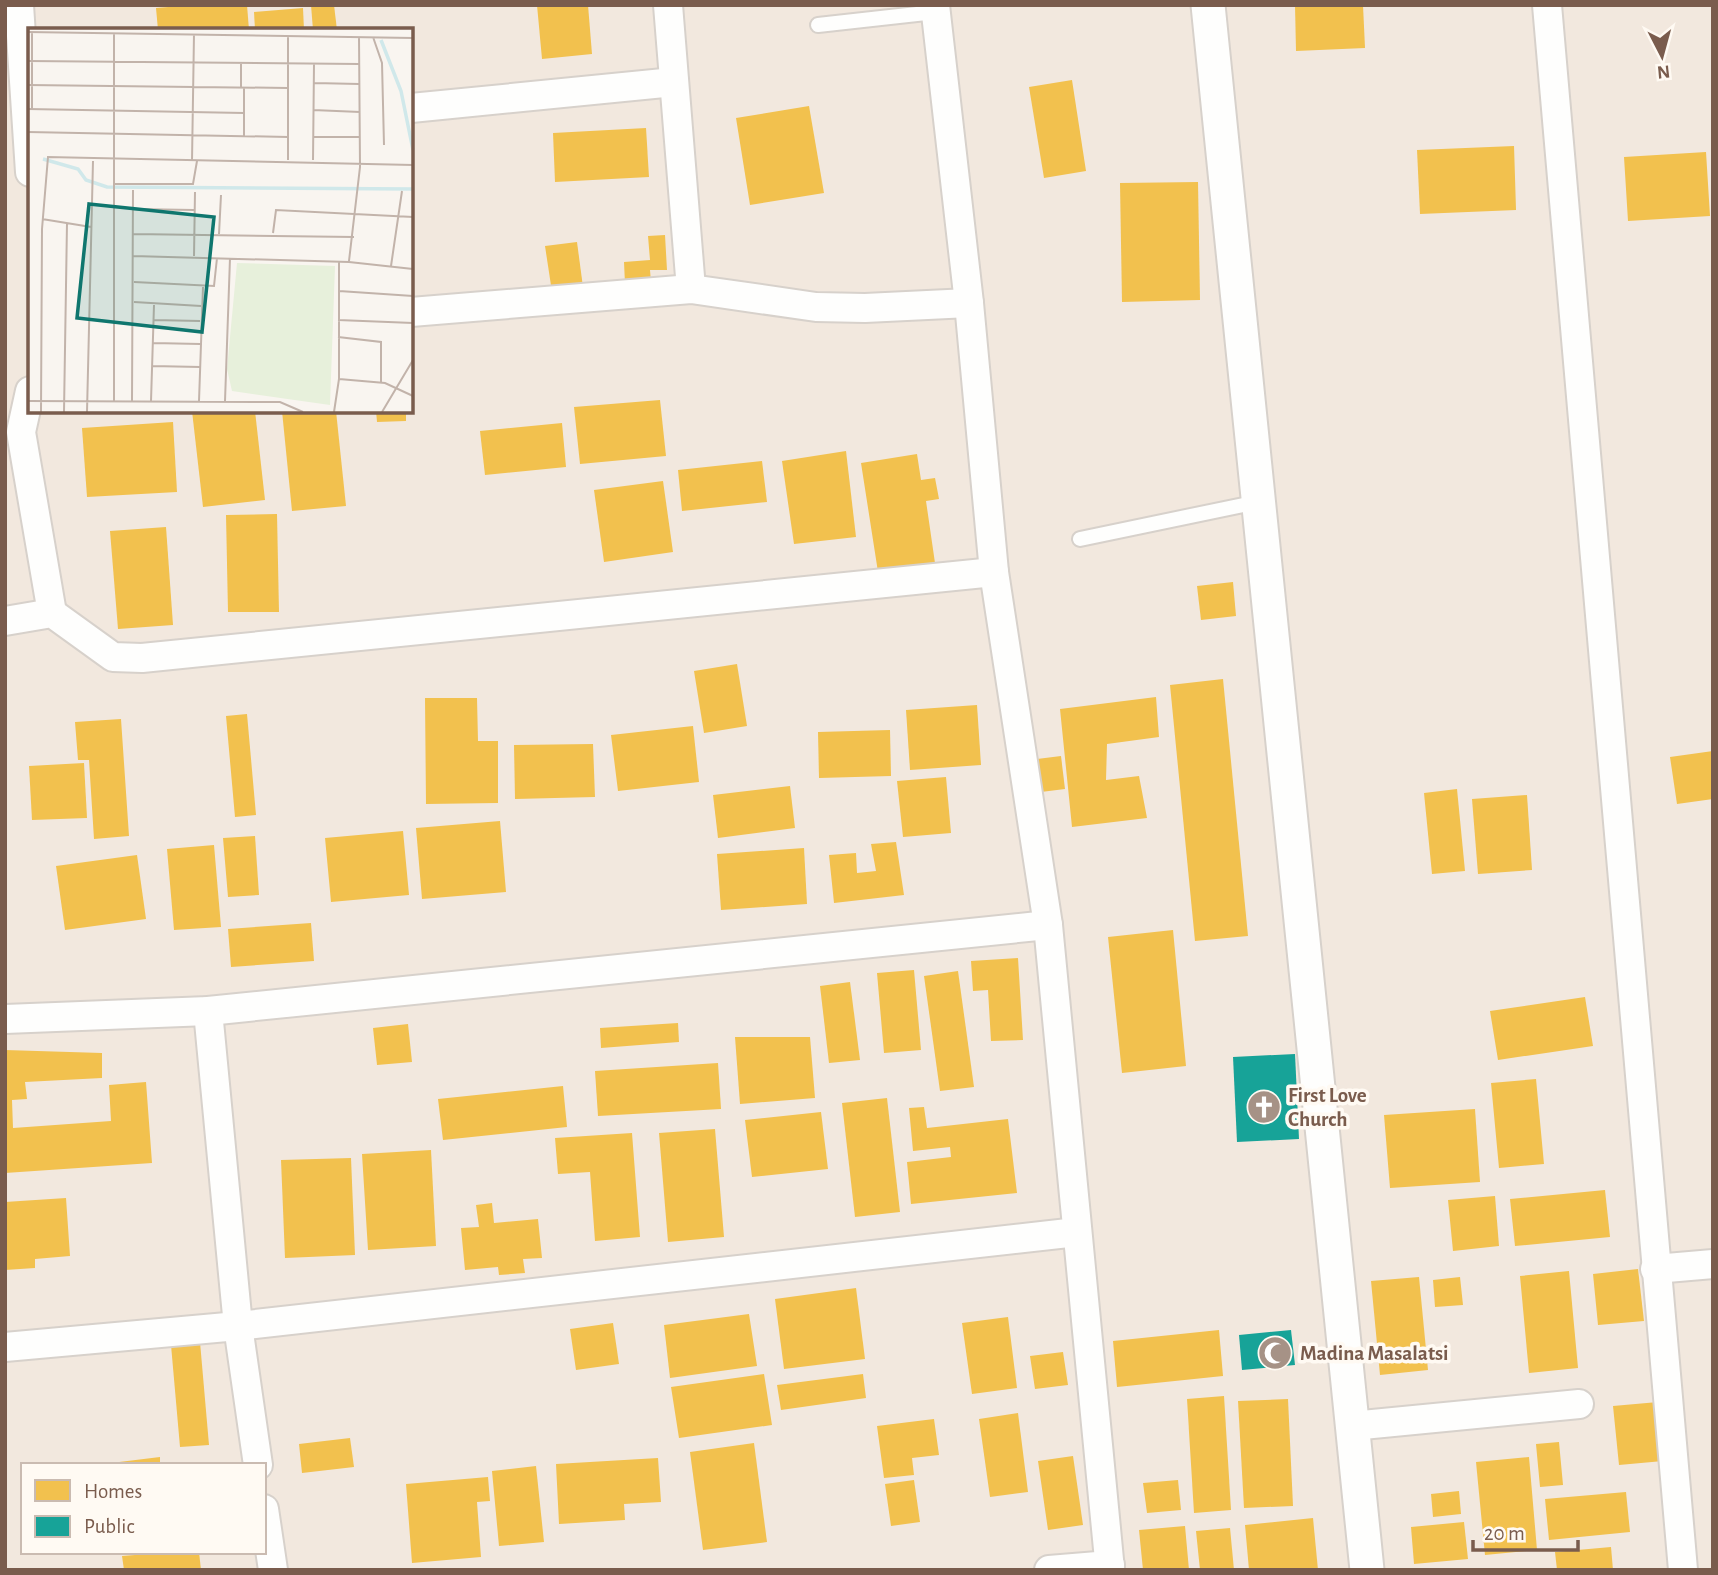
<svg xmlns="http://www.w3.org/2000/svg" width="1718" height="1575" font-family="'Alegreya Sans',sans-serif">
<style>
.residential{fill:#f2e8de;fill-rule:evenodd}
.homes{fill:#f2c14e}
.public{fill:#17a398}
.lines{fill:none;stroke-linecap:round;stroke-linejoin:round}
.service-casing{stroke:#d7d1cb;stroke-width:18}
.minor-casing{stroke:#d7d1cb;stroke-width:32}
.tertiary-casing{stroke:#d7d1cb;stroke-width:37}
.service{stroke:#fefefd;stroke-width:14}
.minor{stroke:#fefefd;stroke-width:28}
.tertiary{stroke:#fefefd;stroke-width:33}
.labels{text-anchor:middle;dominant-baseline:central;stroke-width:7;stroke-linejoin:round;paint-order:stroke}
.poi-label{font-size:21px;font-weight:bold;fill:#7a5c4d;stroke:#fffaf3;text-anchor:start}
.inset-river{fill:none;stroke:#d0e8ea;stroke-width:3.5}
.inset-road{fill:none;stroke:#c2b3aa;stroke-width:2}
.view{fill:#0f766e;fill-opacity:0.15;stroke:#0f766e;stroke-width:3.5}
.inset-edge{fill:none;stroke:#7a5c4d;stroke-width:3.5}
</style>
<rect width="100%" height="100%" fill="#f9f5f0"/>
<path class="residential" d="M 5,5 L 1713,5 L 1713,1570 L 5,1570 ZM 30,30 L 411,30 L 411,411 L 30,411 ZM 23,1465 L 264,1465 L 264,1552 L 23,1552 Z"/>
<g class="homes">
<path d="M 193,5 L 247,5 L 249,30 L 158,30 L 156,8 Z"/>
<path d="M 311,5 L 334,5 L 337,30 L 313,30 Z"/>
<path d="M 537,5 L 588,5 L 592,54 L 542,59 Z"/>
<path d="M 1295,5 L 1363,5 L 1365,48 L 1296,51 Z"/>
<path d="M 303,8 L 304,30 L 255,30 L 254,12 Z"/>
<path d="M 1072,80 L 1086,171 L 1044,178 L 1029,87 Z"/>
<path d="M 809,106 L 824,193 L 750,205 L 736,118 Z"/>
<path d="M 646,128 L 649,177 L 555,182 L 553,133 Z"/>
<path d="M 1514,146 L 1516,210 L 1420,214 L 1417,150 Z"/>
<path d="M 1706,152 L 1710,216 L 1628,221 L 1624,157 Z"/>
<path d="M 1198,182 L 1200,300 L 1122,302 L 1120,183 Z"/>
<path d="M 665,235 L 667,270 L 650,270 L 651,282 L 625,284 L 624,262 L 650,260 L 648,236 Z"/>
<path d="M 577,242 L 583,287 L 552,292 L 545,246 Z"/>
<path d="M 660,400 L 666,456 L 580,464 L 574,407 Z"/>
<path d="M 192,411 L 255,411 L 265,500 L 203,507 Z"/>
<path d="M 282,411 L 336,411 L 346,506 L 292,511 Z"/>
<path d="M 376,411 L 406,411 L 406,421 L 377,422 Z"/>
<path d="M 173,422 L 177,492 L 87,497 L 82,428 Z"/>
<path d="M 562,423 L 566,467 L 485,475 L 480,431 Z"/>
<path d="M 846,451 L 856,537 L 794,544 L 782,461 Z"/>
<path d="M 917,454 L 921,480 L 935,478 L 939,499 L 926,501 L 935,563 L 878,572 L 861,463 Z"/>
<path d="M 762,461 L 767,502 L 682,511 L 678,470 Z"/>
<path d="M 663,481 L 673,552 L 604,562 L 594,490 Z"/>
<path d="M 277,514 L 279,612 L 228,612 L 226,515 Z"/>
<path d="M 166,527 L 173,625 L 118,629 L 110,531 Z"/>
<path d="M 1233,582 L 1236,616 L 1201,620 L 1197,586 Z"/>
<path d="M 737,664 L 747,726 L 704,733 L 694,671 Z"/>
<path d="M 1223,679 L 1248,936 L 1195,941 L 1170,685 Z"/>
<path d="M 1156,697 L 1159,737 L 1107,744 L 1106,780 L 1139,776 L 1147,818 L 1072,827 L 1060,709 Z"/>
<path d="M 425,698 L 477,698 L 478,741 L 498,741 L 498,803 L 426,804 Z"/>
<path d="M 977,705 L 981,765 L 910,770 L 906,710 Z"/>
<path d="M 247,714 L 256,815 L 235,817 L 226,716 Z"/>
<path d="M 121,719 L 129,836 L 94,839 L 89,760 L 78,760 L 75,722 Z"/>
<path d="M 693,726 L 699,782 L 618,791 L 611,735 Z"/>
<path d="M 890,730 L 891,776 L 819,778 L 818,732 Z"/>
<path d="M 593,744 L 595,797 L 515,799 L 514,745 Z"/>
<path d="M 1713,751 L 1713,799 L 1677,804 L 1670,757 Z"/>
<path d="M 1061,756 L 1065,789 L 1041,792 L 1037,759 Z"/>
<path d="M 84,763 L 87,818 L 32,820 L 29,766 Z"/>
<path d="M 946,777 L 951,833 L 903,837 L 897,781 Z"/>
<path d="M 790,786 L 795,828 L 718,838 L 713,795 Z"/>
<path d="M 1457,789 L 1465,871 L 1432,874 L 1424,793 Z"/>
<path d="M 1527,795 L 1532,870 L 1478,874 L 1472,799 Z"/>
<path d="M 500,821 L 506,892 L 422,899 L 416,828 Z"/>
<path d="M 403,831 L 409,895 L 331,902 L 325,838 Z"/>
<path d="M 255,836 L 259,895 L 228,897 L 223,838 Z"/>
<path d="M 896,842 L 904,895 L 834,903 L 829,855 L 856,853 L 857,873 L 876,871 L 871,844 Z"/>
<path d="M 214,845 L 221,927 L 174,930 L 167,849 Z"/>
<path d="M 804,848 L 807,904 L 721,910 L 717,854 Z"/>
<path d="M 137,855 L 146,919 L 65,930 L 56,866 Z"/>
<path d="M 311,923 L 314,961 L 231,967 L 228,929 Z"/>
<path d="M 1173,930 L 1186,1066 L 1122,1073 L 1108,937 Z"/>
<path d="M 1018,958 L 1023,1040 L 991,1041 L 988,990 L 973,991 L 971,961 Z"/>
<path d="M 914,970 L 921,1050 L 884,1053 L 877,973 Z"/>
<path d="M 958,971 L 974,1087 L 940,1091 L 924,976 Z"/>
<path d="M 850,982 L 860,1060 L 829,1063 L 820,986 Z"/>
<path d="M 1585,997 L 1593,1046 L 1498,1060 L 1490,1011 Z"/>
<path d="M 678,1023 L 679,1042 L 601,1048 L 600,1028 Z"/>
<path d="M 408,1024 L 412,1062 L 377,1065 L 373,1028 Z"/>
<path d="M 735,1037 L 810,1037 L 815,1098 L 740,1104 Z"/>
<path d="M 5,1050 L 102,1053 L 102,1078 L 25,1082 L 27,1099 L 12,1100 L 13,1128 L 111,1121 L 109,1085 L 146,1082 L 152,1163 L 5,1173 Z"/>
<path d="M 718,1063 L 721,1109 L 598,1116 L 595,1071 Z"/>
<path d="M 1536,1079 L 1544,1164 L 1499,1168 L 1491,1083 Z"/>
<path d="M 563,1086 L 567,1127 L 443,1140 L 438,1099 Z"/>
<path d="M 887,1098 L 900,1212 L 855,1217 L 842,1103 Z"/>
<path d="M 924,1107 L 927,1128 L 1008,1119 L 1017,1193 L 911,1204 L 907,1162 L 951,1157 L 950,1147 L 913,1151 L 909,1108 Z"/>
<path d="M 1475,1109 L 1480,1182 L 1390,1188 L 1384,1115 Z"/>
<path d="M 821,1112 L 828,1169 L 752,1177 L 745,1120 Z"/>
<path d="M 715,1129 L 724,1237 L 668,1242 L 659,1133 Z"/>
<path d="M 632,1133 L 640,1237 L 595,1241 L 590,1172 L 558,1174 L 555,1138 Z"/>
<path d="M 431,1150 L 436,1246 L 368,1250 L 362,1154 Z"/>
<path d="M 351,1158 L 355,1255 L 285,1258 L 281,1160 Z"/>
<path d="M 1605,1190 L 1610,1237 L 1515,1246 L 1510,1199 Z"/>
<path d="M 1495,1196 L 1499,1246 L 1453,1251 L 1448,1200 Z"/>
<path d="M 66,1198 L 70,1256 L 35,1259 L 35,1268 L 5,1270 L 5,1202 Z"/>
<path d="M 492,1203 L 494,1223 L 538,1219 L 542,1258 L 523,1259 L 525,1273 L 499,1275 L 498,1267 L 465,1270 L 461,1228 L 479,1227 L 476,1205 Z"/>
<path d="M 1638,1269 L 1644,1321 L 1598,1325 L 1593,1274 Z"/>
<path d="M 1569,1271 L 1578,1368 L 1529,1373 L 1520,1276 Z"/>
<path d="M 1419,1277 L 1428,1370 L 1380,1375 L 1371,1281 Z"/>
<path d="M 1460,1277 L 1463,1305 L 1435,1307 L 1433,1280 Z"/>
<path d="M 856,1288 L 865,1359 L 784,1369 L 775,1299 Z"/>
<path d="M 749,1314 L 757,1366 L 670,1378 L 664,1325 Z"/>
<path d="M 1008,1317 L 1017,1388 L 972,1394 L 962,1323 Z"/>
<path d="M 613,1323 L 619,1364 L 576,1370 L 570,1329 Z"/>
<path d="M 1219,1330 L 1223,1376 L 1117,1387 L 1113,1341 Z"/>
<path d="M 200,1342 L 209,1445 L 180,1447 L 171,1345 Z"/>
<path d="M 1063,1352 L 1068,1385 L 1035,1389 L 1030,1356 Z"/>
<path d="M 764,1374 L 772,1425 L 679,1438 L 671,1387 Z"/>
<path d="M 863,1374 L 866,1398 L 781,1410 L 777,1385 Z"/>
<path d="M 1224,1396 L 1231,1510 L 1194,1513 L 1187,1399 Z"/>
<path d="M 1288,1399 L 1293,1506 L 1244,1508 L 1238,1401 Z"/>
<path d="M 1658,1402 L 1663,1461 L 1619,1465 L 1613,1406 Z"/>
<path d="M 1018,1413 L 1028,1492 L 990,1497 L 979,1419 Z"/>
<path d="M 934,1419 L 939,1455 L 912,1458 L 914,1475 L 884,1478 L 877,1426 Z"/>
<path d="M 350,1438 L 354,1467 L 302,1473 L 299,1444 Z"/>
<path d="M 1559,1442 L 1563,1485 L 1540,1487 L 1536,1444 Z"/>
<path d="M 754,1443 L 767,1542 L 703,1550 L 690,1452 Z"/>
<path d="M 1073,1456 L 1083,1525 L 1048,1530 L 1038,1461 Z"/>
<path d="M 160,1457 L 160,1465 L 111,1465 L 111,1463 Z"/>
<path d="M 1529,1457 L 1537,1550 L 1485,1555 L 1476,1462 Z"/>
<path d="M 658,1458 L 661,1502 L 624,1504 L 625,1520 L 559,1524 L 556,1464 Z"/>
<path d="M 536,1466 L 544,1542 L 499,1546 L 492,1471 Z"/>
<path d="M 488,1477 L 490,1501 L 477,1502 L 481,1557 L 412,1563 L 406,1484 Z"/>
<path d="M 914,1480 L 920,1522 L 891,1526 L 885,1484 Z"/>
<path d="M 1178,1480 L 1181,1510 L 1147,1513 L 1143,1483 Z"/>
<path d="M 1459,1491 L 1461,1514 L 1433,1517 L 1431,1494 Z"/>
<path d="M 1626,1492 L 1630,1532 L 1549,1540 L 1545,1499 Z"/>
<path d="M 1313,1518 L 1318,1570 L 1249,1570 L 1245,1525 Z"/>
<path d="M 1464,1522 L 1468,1559 L 1414,1564 L 1411,1527 Z"/>
<path d="M 1185,1526 L 1189,1570 L 1143,1570 L 1139,1530 Z"/>
<path d="M 1230,1528 L 1234,1570 L 1200,1570 L 1196,1531 Z"/>
<path d="M 1611,1547 L 1613,1570 L 1557,1570 L 1555,1552 Z"/>
<path d="M 173,1552 L 199,1552 L 201,1570 L 124,1570 L 122,1556 Z"/>
</g>
<g class="public">
<path d="M 1295,1054 L 1299,1139 L 1237,1142 L 1233,1057 Z"/>
<path d="M 1291,1330 L 1295,1365 L 1242,1370 L 1239,1335 Z"/>
</g>
<g class="lines">
<g class="service-casing">
<g id="service">
<path d="M 818,25 L 935,12"/>
<path d="M 1080,539 L 1258,502"/>
</g>
</g>
<g class="minor-casing">
<g id="minor">
<path d="M 19,5 L 30,172"/>
<path d="M 668,5 L 691,289"/>
<path d="M 935,5 L 969,303 L 994,572 L 1048,925 L 1110,1570"/>
<path d="M 1547,5 L 1683,1570"/>
<path d="M 411,108 L 674,82"/>
<path d="M 411,312 L 691,289 L 816,307 L 865,308 L 969,303"/>
<path d="M 30,391 L 21,432 L 52,613"/>
<path d="M 5,621 L 52,613 L 113,657 L 142,658 L 994,572"/>
<path d="M 208,1011 L 238,1326 L 258,1465"/>
<path d="M 5,1019 L 208,1011 L 1048,925"/>
<path d="M 1655,1269 L 1713,1264"/>
<path d="M 5,1347 L 238,1326 L 1077,1232"/>
<path d="M 1352,1426 L 1579,1404"/>
<path d="M 264,1509 L 273,1570"/>
<path d="M 1049,1570 L 1110,1565"/>
</g>
</g>
<g class="tertiary-casing">
<path id="tertiary" d="M 1208,5 L 1367,1570"/>
</g>
<use href="#service" class="service"/>
<use href="#minor" class="minor"/>
<use href="#tertiary" class="tertiary"/>
</g>
<defs>
<g id="church-disc" transform="scale(1.75)"><circle r="9.5" fill="#a69286" stroke="#fffaf3"/><path d="M-1.2-6h2.4v3.5h3.3v2.4h-3.3V6h-2.4V-.1h-3.3v-2.4h3.3Z" fill="#fff"/></g>
<g id="mosque-disc" transform="scale(1.75)"><circle r="9.5" fill="#a69286" stroke="#fffaf3"/><path d="M3.5-4.9A6 6 0 1 0 3.5 4.9A5 5 0 1 1 3.5-4.9Z" fill="#fff"/></g>
</defs>
<g fill-rule="evenodd">
<use href="#church-disc" x="1264" y="1107"/>
<use href="#mosque-disc" x="1275" y="1353"/>
</g>
<g class="labels">
<g class="poi-label">
<text x="1288" y="1095">First Love<tspan x="1288" dy="24">Church</tspan></text>
<text x="1300" y="1353">Madina Masalatsi</text>
</g>
</g>
<g transform="translate(28 28)">
<rect width="385" height="385" fill="#f9f5f0"/>
<path d="M 209,235 L 307,238 L 302,377 L 204,363 L 199,341 Z" fill="#e7f0db"/>
<path class="inset-river" d="M 353,12 L 373,63 L 385,122M 15,131 L 50,141 L 58,152 L 79,159 L 385,161"/>
<path class="inset-road" d="M 0,4 L 385,10M 4,4 L 4,81M 260,8 L 260,132M 345,9 L 354,35 L 356,117M 0,33 L 331,36M 213,35 L 213,60M 286,55 L 331,56M 0,57 L 260,60M 0,81 L 216,85M 285,82 L 332,84M 0,104 L 260,109M 216,109 L 216,60M 285,109 L 332,109M 285,132 L 286,36M 164,133 L 166,6M 86,156 L 165,156 L 169,133M 105,181 L 166,182M 14,191 L 63,199M 245,205 L 248,182 L 385,189M 105,206 L 326,209M 191,206 L 193,167M 105,228 L 321,234 L 385,241M 166,228 L 167,164M 321,233 L 332,139 L 331,9M 363,238 L 374,163M 106,254 L 186,258 L 189,230M 311,263 L 385,268M 106,274 L 173,278M 125,292 L 172,293M 310,292 L 385,295M 310,309 L 353,314 L 353,354M 125,315 L 172,316M 124,338 L 172,339M 311,351 L 357,355 L 385,368M 0,373 L 252,374 L 275,384M 86,373 L 86,5M 104,373 L 105,162M 123,373 L 126,277M 171,373 L 175,259M 197,373 L 202,230M 13,384 L 14,201 L 20,129 L 385,137M 36,384 L 39,195M 59,384 L 65,133M 306,384 L 311,351 L 311,233M 354,384 L 385,332"/>
<path class="view" d="M 61,176 L 186,189 L 174,304 L 49,290 Z"/>
<rect width="385" height="385" class="inset-edge"/>
</g>
<rect width="1718" height="1575" fill="none" stroke="#7a5c4d" stroke-width="14"/>
<rect x="21" y="1463" width="245" height="91" fill="#fffaf3" stroke="#cabbb1" stroke-width="2"/>
<rect x="35" y="1480" width="35" height="21" fill="#f2c14e" stroke="#cabbb1" stroke-width="2"/>
<text x="84" y="1498" font-size="21" fill="#7a5c4d">Homes</text>
<rect x="35" y="1516" width="35" height="21" fill="#17a398" stroke="#cabbb1" stroke-width="2"/>
<text x="84" y="1533" font-size="21" fill="#7a5c4d">Public</text>
<g transform="translate(1662 56) rotate(174)" stroke="#fffaf3" stroke-width="5" paint-order="stroke">
<path d="M0-5L12 26L0 18L-12 26Z" fill="#7a5c4d"/>
<text y="-10" font-size="19" font-weight="bold" text-anchor="middle" fill="#7a5c4d">N</text>
</g>
<path d="M1473 1540v10h105v-10" fill="none" stroke="#7a5c4d" stroke-width="3.5"/>
<text x="1484" y="1540" font-size="21" fill="#7a5c4d" stroke="#fffaf3" stroke-width="5" paint-order="stroke">20 m</text>
</svg>
